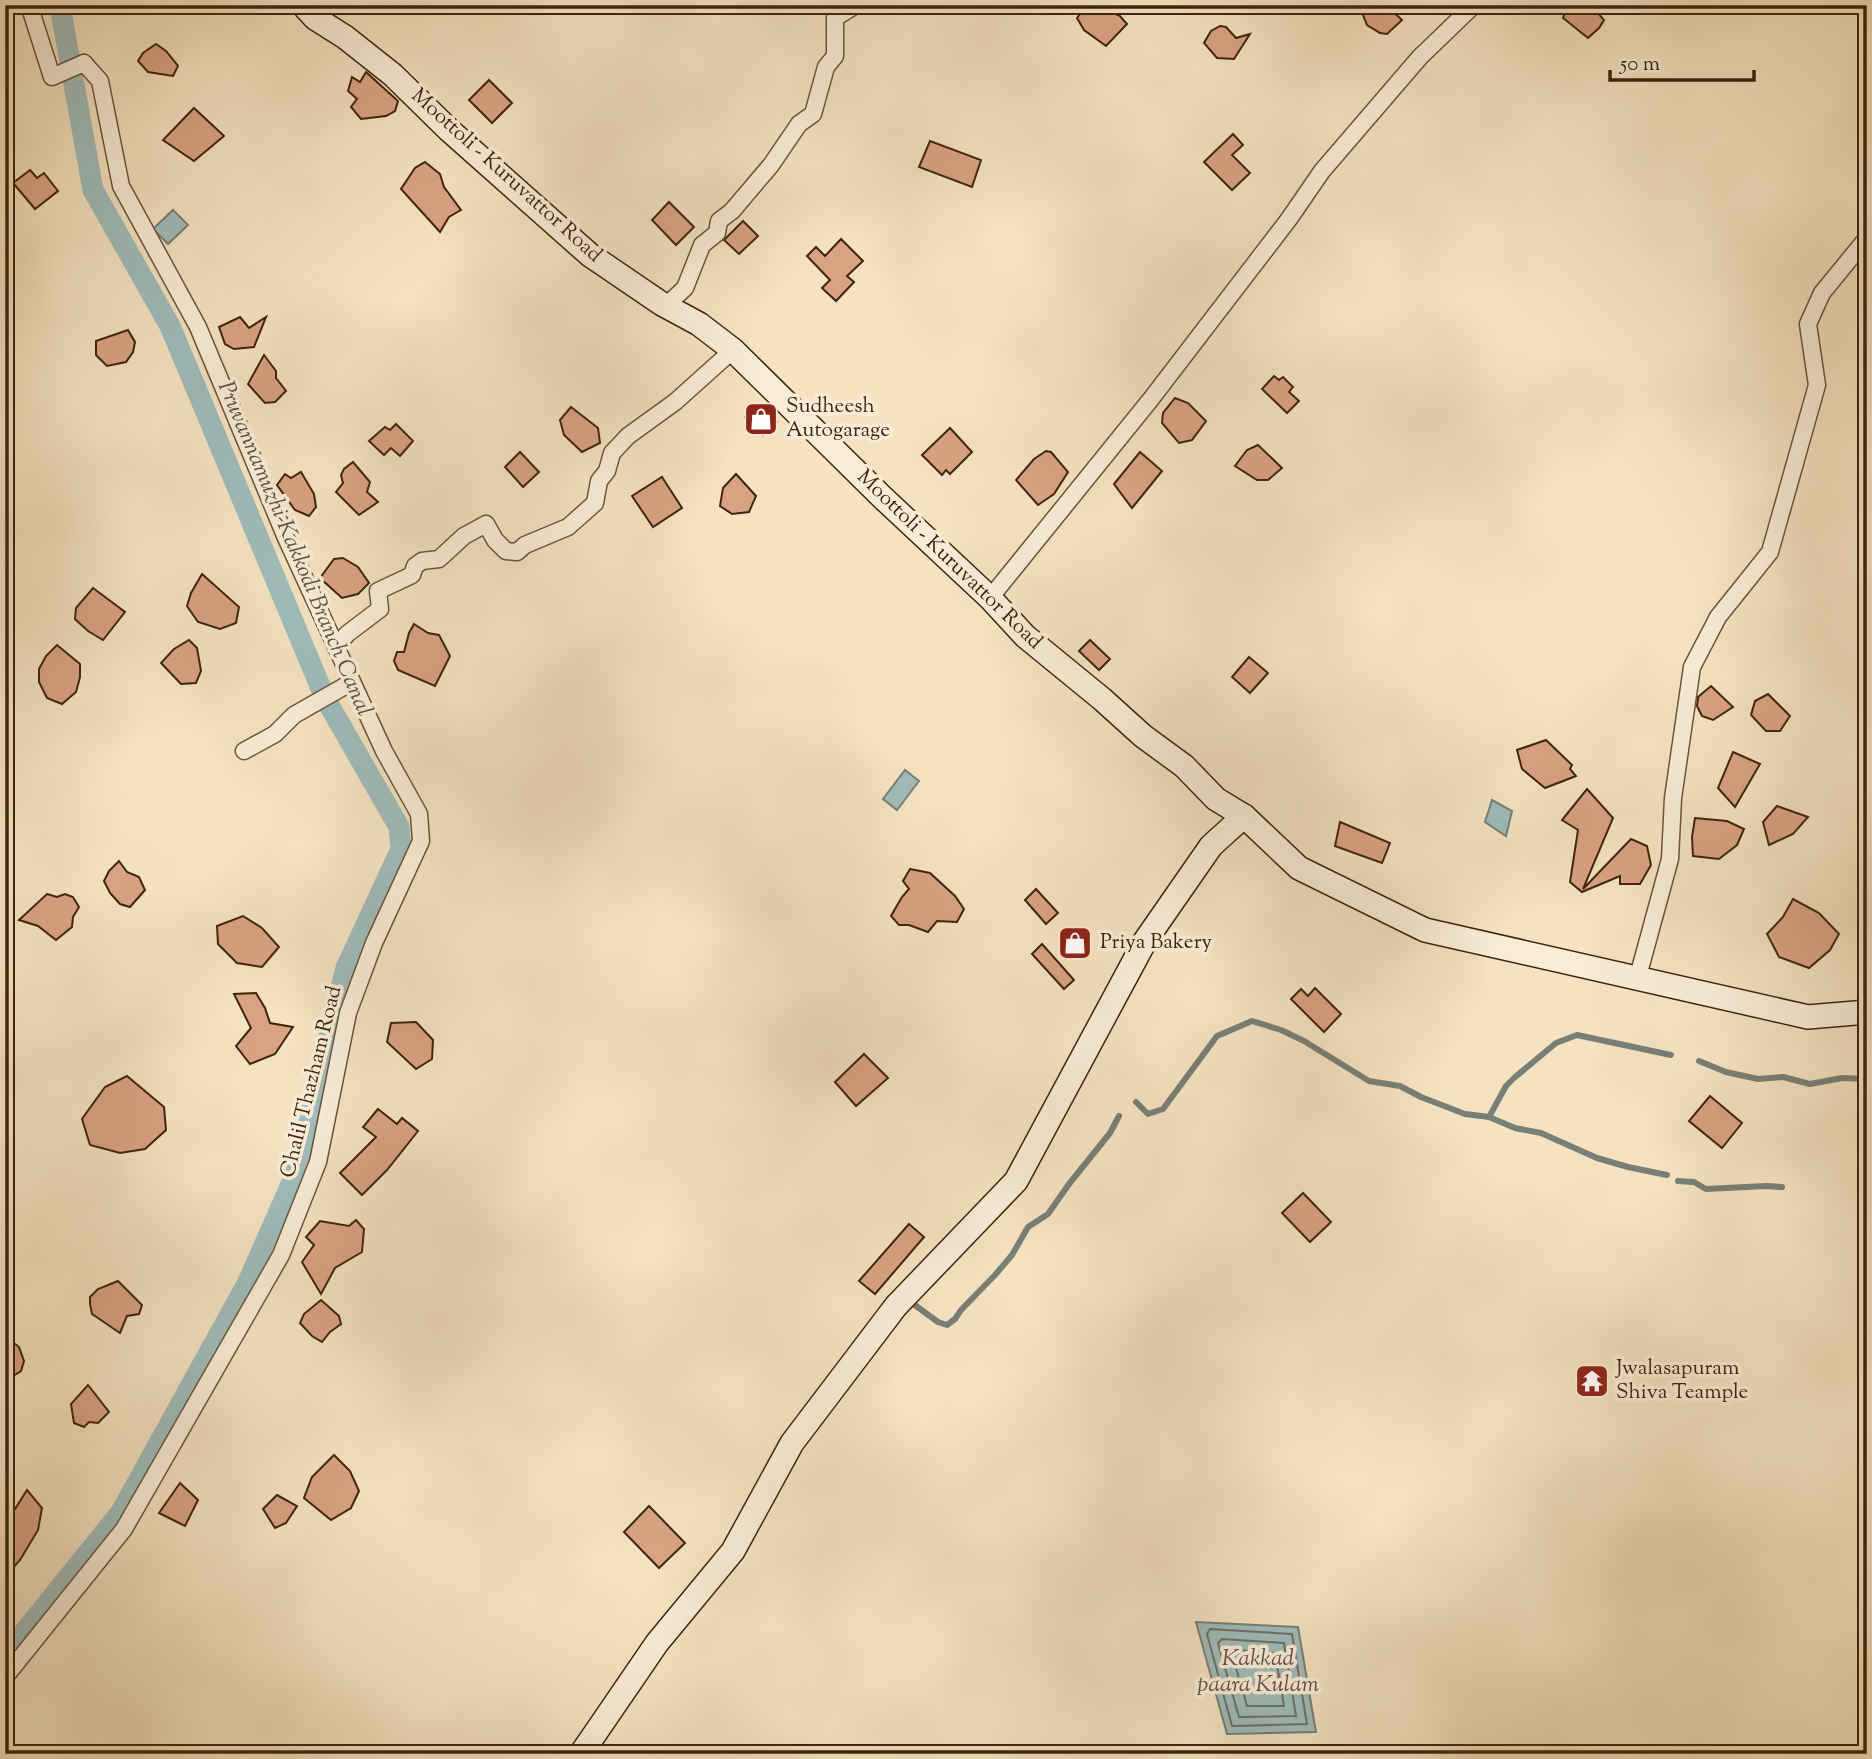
<svg xmlns="http://www.w3.org/2000/svg" width="1872" height="1759" font-family="'Sorts Mill Goudy',serif">
<style>
.water{fill:#9ebcbb;stroke:#787f76;stroke-width:2}
.lines{fill:none;stroke-linecap:round;stroke-linejoin:round}
.shore{stroke:#6e7064;stroke-width:2}
.stream{stroke:#787f76;stroke-width:6}
.canal{stroke:#9ebcbb;stroke-width:21}
.building{fill:#d9a282;stroke:#3f240e;stroke-width:2}
.street-casing{stroke:#6c543a;stroke-width:19}
.secondary-casing{stroke:#3f240e;stroke-width:26}
.street{stroke:#f8ecd6;stroke-width:16}
.secondary{stroke:#f8ecd6;stroke-width:23}
.labels{text-anchor:middle;dominant-baseline:central;stroke-width:7;stroke-linejoin:round;paint-order:stroke}
.street-label{font-size:21px;fill:#3f240e;stroke:#f8ecd6}
.poi-label{font-size:21px;fill:#3f240e;stroke:#f8ecd6;text-anchor:start}
.water-label{font-size:23px;font-style:italic;fill:#5c5242;stroke:#f8ecd6}
</style>
<rect width="100%" height="100%" fill="#f4e2c0"/>
<filter id="stains"><feTurbulence type="fractalNoise" baseFrequency=".00286" numOctaves="4"/><feColorMatrix values="0 0 0 0 .2 0 0 0 0 .09 0 0 0 0 .02 0 0 0 .5 -.17"/></filter>
<radialGradient id="worn" r=".72"><stop offset=".6" stop-color="#630" stop-opacity="0"/><stop offset="1" stop-color="#630" stop-opacity=".3"/></radialGradient>
<g class="water">
<path d="M 173,210 L 188,225 L 168,244 L 153,229 Z"/>
<path d="M 905,770 L 919,781 L 897,810 L 883,799 Z"/>
<path d="M 1492,800 L 1512,811 L 1506,836 L 1485,822 Z"/>
<path d="M 1196,1622 L 1298,1627 L 1316,1732 L 1227,1734 Z"/>
</g>
<g class="lines">
<g class="shore">
<path d="M 1210,1629 L 1292,1634 L 1307,1724 L 1232,1726 L 1207,1634 Z"/>
<path d="M 1222,1639 L 1284,1643 L 1296,1716 L 1239,1717 L 1218,1643 Z"/>
<path d="M 1236,1650 L 1275,1653 L 1284,1706 L 1247,1706 L 1232,1654 Z"/>
</g>
<g class="stream">
<path d="M 1699,1061 L 1726,1072 L 1758,1079 L 1783,1077 L 1810,1084 L 1842,1078 L 1867,1079"/>
<path d="M 1136,1102 L 1148,1114 L 1163,1109 L 1217,1036 L 1252,1021 L 1281,1030 L 1304,1041 L 1369,1081 L 1400,1086 L 1421,1097 L 1465,1114 L 1489,1117 L 1506,1086 L 1514,1078 L 1556,1043 L 1577,1035 L 1671,1055"/>
<path d="M 1489,1117 L 1515,1128 L 1541,1133 L 1597,1158 L 1628,1167 L 1667,1175"/>
<path d="M 1678,1181 L 1694,1182 L 1706,1189 L 1766,1186 L 1782,1187"/>
<path d="M 908,1300 L 938,1322 L 947,1325 L 955,1319 L 961,1310 L 995,1275 L 1012,1255 L 1028,1227 L 1048,1214 L 1069,1184 L 1110,1133 L 1119,1116"/>
</g>
<path class="canal" d="M 5,1656 L 121,1512 L 248,1282 L 296,1173 L 346,968 L 401,849 L 399,827 L 325,698 L 170,326 L 93,190 L 61,12 L 62,5"/>
</g>
<g class="building">
<path d="M 1087,5 L 1104,5 L 1109,11 L 1120,16 L 1127,24 L 1106,46 L 1084,30 L 1077,18 Z"/>
<path d="M 1359,5 L 1386,5 L 1402,20 L 1387,34 L 1380,33 L 1367,25 Z"/>
<path d="M 1576,5 L 1591,5 L 1604,20 L 1599,28 L 1588,38 L 1563,18 L 1565,12 Z"/>
<path d="M 1220,26 L 1226,27 L 1236,38 L 1250,34 L 1234,59 L 1217,58 L 1204,43 L 1211,31 Z"/>
<path d="M 156,44 L 166,51 L 178,66 L 173,76 L 148,72 L 138,61 L 143,53 Z"/>
<path d="M 366,72 L 398,101 L 395,111 L 386,116 L 361,119 L 351,107 L 357,99 L 348,91 L 352,77 L 360,82 Z"/>
<path d="M 489,80 L 512,103 L 492,123 L 469,100 Z"/>
<path d="M 194,108 L 224,136 L 194,161 L 163,140 Z"/>
<path d="M 1233,134 L 1243,145 L 1232,155 L 1250,173 L 1232,190 L 1204,162 Z"/>
<path d="M 930,141 L 981,160 L 972,187 L 919,167 Z"/>
<path d="M 425,162 L 440,174 L 444,187 L 461,210 L 449,217 L 440,232 L 401,189 L 415,168 Z"/>
<path d="M 30,170 L 37,178 L 44,173 L 58,191 L 35,209 L 13,183 Z"/>
<path d="M 669,202 L 694,227 L 676,245 L 652,220 Z"/>
<path d="M 743,221 L 758,236 L 739,254 L 724,240 Z"/>
<path d="M 841,239 L 863,261 L 847,276 L 854,282 L 836,301 L 822,288 L 830,280 L 807,256 L 816,247 L 825,256 Z"/>
<path d="M 240,317 L 249,328 L 266,317 L 254,347 L 234,349 L 225,344 L 219,327 Z"/>
<path d="M 128,330 L 135,342 L 133,352 L 126,362 L 107,366 L 96,355 L 96,341 Z"/>
<path d="M 264,355 L 276,371 L 276,378 L 286,391 L 275,402 L 265,403 L 248,384 Z"/>
<path d="M 1274,376 L 1279,380 L 1283,377 L 1293,387 L 1289,392 L 1299,401 L 1287,413 L 1262,389 Z"/>
<path d="M 1175,398 L 1188,403 L 1206,421 L 1192,440 L 1179,443 L 1162,423 L 1163,413 Z"/>
<path d="M 759,404 L 777,422 L 763,435 L 745,417 Z"/>
<path d="M 571,407 L 598,428 L 600,443 L 582,452 L 564,435 L 560,420 Z"/>
<path d="M 396,424 L 413,441 L 400,456 L 391,448 L 384,455 L 369,441 L 385,427 L 390,430 Z"/>
<path d="M 950,428 L 972,452 L 950,474 L 946,470 L 942,475 L 922,455 Z"/>
<path d="M 1258,445 L 1282,468 L 1268,480 L 1257,480 L 1235,466 L 1247,450 Z"/>
<path d="M 1046,451 L 1051,452 L 1068,472 L 1054,494 L 1038,505 L 1016,480 L 1034,459 Z"/>
<path d="M 520,452 L 539,472 L 523,487 L 505,467 Z"/>
<path d="M 1140,452 L 1162,471 L 1132,508 L 1114,484 Z"/>
<path d="M 353,462 L 370,482 L 367,492 L 378,502 L 359,515 L 336,492 L 343,483 L 341,475 L 344,469 Z"/>
<path d="M 301,472 L 314,494 L 316,507 L 309,516 L 295,510 L 277,485 L 285,474 L 291,478 Z"/>
<path d="M 736,474 L 756,496 L 749,512 L 732,514 L 720,506 L 723,488 Z"/>
<path d="M 662,477 L 682,508 L 653,527 L 632,496 Z"/>
<path d="M 343,558 L 358,567 L 369,583 L 358,594 L 342,598 L 320,578 L 334,559 Z"/>
<path d="M 202,574 L 239,607 L 236,623 L 220,629 L 198,622 L 187,606 L 191,593 Z"/>
<path d="M 93,588 L 125,612 L 103,640 L 88,631 L 75,619 L 76,608 Z"/>
<path d="M 414,624 L 428,633 L 439,635 L 450,656 L 435,686 L 398,670 L 394,661 L 397,652 L 404,652 L 409,633 Z"/>
<path d="M 189,640 L 197,648 L 201,671 L 196,683 L 181,684 L 161,663 L 174,649 Z"/>
<path d="M 1090,640 L 1110,659 L 1099,670 L 1079,651 Z"/>
<path d="M 57,645 L 80,664 L 80,677 L 76,692 L 62,704 L 47,698 L 39,682 L 39,669 L 46,656 Z"/>
<path d="M 1249,657 L 1268,673 L 1250,693 L 1232,677 Z"/>
<path d="M 1711,686 L 1733,707 L 1713,720 L 1702,716 L 1697,706 L 1698,697 Z"/>
<path d="M 1768,694 L 1790,716 L 1780,731 L 1766,731 L 1751,715 L 1755,701 Z"/>
<path d="M 1546,740 L 1572,765 L 1570,769 L 1576,776 L 1545,788 L 1522,769 L 1517,750 Z"/>
<path d="M 1733,752 L 1760,764 L 1735,807 L 1718,788 Z"/>
<path d="M 1587,789 L 1613,818 L 1583,889 L 1631,839 L 1647,846 L 1651,865 L 1640,884 L 1620,884 L 1620,876 L 1582,892 L 1570,882 L 1578,830 L 1562,820 Z"/>
<path d="M 1777,806 L 1808,817 L 1793,834 L 1769,845 L 1763,822 Z"/>
<path d="M 1695,818 L 1727,821 L 1744,829 L 1737,845 L 1719,859 L 1693,856 L 1692,837 Z"/>
<path d="M 1340,822 L 1390,843 L 1382,863 L 1335,846 Z"/>
<path d="M 119,861 L 127,872 L 139,877 L 145,890 L 130,907 L 120,904 L 110,893 L 104,881 L 109,871 Z"/>
<path d="M 910,869 L 930,873 L 955,896 L 964,909 L 957,922 L 937,921 L 928,932 L 909,925 L 899,925 L 891,916 L 902,897 L 909,889 L 903,881 Z"/>
<path d="M 1036,889 L 1058,913 L 1046,924 L 1025,900 Z"/>
<path d="M 47,894 L 57,897 L 65,894 L 73,897 L 79,907 L 73,917 L 72,927 L 56,940 L 38,926 L 19,920 Z"/>
<path d="M 1793,899 L 1819,913 L 1839,934 L 1830,950 L 1809,968 L 1779,957 L 1767,934 L 1783,917 Z"/>
<path d="M 243,916 L 262,928 L 279,947 L 262,967 L 237,963 L 218,944 L 217,926 Z"/>
<path d="M 1042,944 L 1074,980 L 1064,989 L 1032,954 Z"/>
<path d="M 1315,988 L 1341,1014 L 1324,1032 L 1291,999 L 1301,989 L 1308,996 Z"/>
<path d="M 256,993 L 265,1008 L 270,1023 L 293,1027 L 275,1054 L 250,1064 L 236,1046 L 251,1028 L 234,994 Z"/>
<path d="M 416,1022 L 433,1040 L 432,1059 L 416,1069 L 387,1042 L 391,1023 Z"/>
<path d="M 864,1054 L 888,1078 L 856,1106 L 835,1082 Z"/>
<path d="M 127,1076 L 164,1107 L 166,1130 L 145,1149 L 120,1153 L 90,1145 L 82,1119 L 105,1087 Z"/>
<path d="M 1710,1096 L 1742,1123 L 1722,1148 L 1689,1121 Z"/>
<path d="M 378,1109 L 397,1124 L 402,1118 L 418,1131 L 387,1170 L 362,1195 L 340,1173 L 376,1137 L 363,1127 Z"/>
<path d="M 1303,1193 L 1331,1222 L 1310,1242 L 1282,1213 Z"/>
<path d="M 356,1220 L 364,1229 L 362,1252 L 335,1268 L 321,1294 L 302,1262 L 314,1245 L 306,1237 L 320,1221 L 349,1226 Z"/>
<path d="M 909,1224 L 924,1237 L 875,1294 L 859,1281 Z"/>
<path d="M 118,1281 L 142,1305 L 139,1314 L 127,1316 L 120,1333 L 92,1314 L 90,1304 L 90,1297 L 98,1289 Z"/>
<path d="M 321,1300 L 339,1316 L 341,1324 L 330,1332 L 322,1342 L 312,1336 L 300,1323 L 304,1314 Z"/>
<path d="M 5,1336 L 19,1347 L 24,1361 L 21,1371 L 5,1381 Z"/>
<path d="M 88,1385 L 109,1412 L 98,1423 L 89,1422 L 84,1427 L 74,1423 L 71,1404 Z"/>
<path d="M 334,1455 L 350,1471 L 359,1491 L 351,1508 L 331,1520 L 304,1498 L 312,1477 Z"/>
<path d="M 180,1483 L 198,1500 L 185,1526 L 159,1513 Z"/>
<path d="M 27,1490 L 42,1508 L 38,1530 L 20,1560 L 5,1577 L 5,1525 Z"/>
<path d="M 277,1495 L 297,1506 L 286,1523 L 275,1528 L 263,1509 Z"/>
<path d="M 649,1506 L 685,1543 L 659,1568 L 624,1532 Z"/>
</g>
<g class="lines">
<g class="street-casing">
<g id="street">
<path d="M 34,5 L 31,11 L 52,77 L 84,63"/>
<path d="M 670,308 L 671,301 L 685,288 L 702,245 L 717,233 L 719,221 L 732,211 L 771,165 L 799,124 L 813,114 L 826,67 L 835,56 L 835,18 L 856,5"/>
<path d="M 990,598 L 1151,399 L 1289,219 L 1322,171 L 1420,57 L 1474,5"/>
<path d="M 336,647 L 347,634 L 380,609 L 378,591 L 412,575 L 415,566 L 422,561 L 439,559 L 464,536 L 486,524 L 495,540 L 506,551 L 517,552 L 525,545 L 568,527 L 595,503 L 599,481 L 607,471 L 612,453 L 628,436 L 675,402 L 733,350"/>
<path d="M 244,751 L 275,734 L 294,715 L 352,682"/>
<path d="M 1637,980 L 1670,859 L 1673,798 L 1692,667 L 1718,617 L 1770,552 L 1817,385 L 1808,324 L 1822,293 L 1867,238"/>
<path d="M 5,1677 L 124,1529 L 281,1255 L 318,1162 L 348,1013 L 374,943 L 421,841 L 419,814 L 384,751 L 286,538 L 198,327 L 121,186 L 100,81 L 84,63"/>
</g>
</g>
<g class="secondary-casing">
<g id="secondary">
<path d="M 303,5 L 315,18 L 345,37 L 393,75 L 449,130 L 590,255 L 662,304 L 699,324 L 733,350 L 882,497 L 990,598 L 1025,636 L 1102,699 L 1143,736 L 1184,766 L 1216,799 L 1244,816 L 1299,868 L 1425,930 L 1808,1017 L 1867,1012"/>
<path d="M 581,1754 L 657,1643 L 733,1551 L 792,1443 L 896,1306 L 1016,1181 L 1145,941 L 1211,846 L 1244,816"/>
</g>
</g>
<use href="#street" class="street"/>
<use href="#secondary" class="secondary"/>
</g>
<defs>
<g id="shop-square" transform="scale(1.75)"><rect x="-9" y="-9" width="18" height="18" rx="4" fill="#8f2418" stroke="#f8ecd6"/><path d="M-5-2.5h2.3a2.7 3.5 0 0 1 5.4 0H5L5.5 6h-11ZM-1.5-2.5h3a1.5 2.3 0 0 0-3 0Z" fill="#fff"/></g>
<g id="temple-square" transform="scale(1.75)"><rect x="-9" y="-9" width="18" height="18" rx="4" fill="#8f2418" stroke="#f8ecd6"/><path d="M0-6L5-2H3V0L6.5 2.5H4V6H1.5V3h-3V6H-4V2.5H-6.5L-3 0V-2H-5Z" fill="#fff"/></g>
</defs>
<g fill-rule="evenodd">
<use href="#shop-square" x="761" y="419"/>
<use href="#shop-square" x="1075" y="943"/>
<use href="#temple-square" x="1592" y="1381"/>
</g>
<g class="labels">
<g class="street-label">
<text transform="translate(506 176) rotate(42)">Moottoli - Kuruvattor Road</text>
<text transform="translate(949 560) rotate(44)">Moottoli - Kuruvattor Road</text>
<text transform="translate(312 1082) rotate(-76)">Chalil Thazham Road</text>
</g>
<g class="poi-label">
<text x="786" y="407">Sudheesh<tspan x="786" dy="24">Autogarage</tspan></text>
<text x="1100" y="943">Priya Bakery</text>
<text x="1616" y="1369">Jwalasapuram<tspan x="1616" dy="24">Shiva Teample</tspan></text>
</g>
<g class="water-label">
<text transform="translate(294 549) rotate(67)">Pruvannamuzhi-Kakkodi Branch Canal</text>
<text x="1258" y="1659">Kakkad<tspan x="1258" dy="26">paara Kulam</tspan></text>
</g>
</g>
<rect width="1872" height="1759" fill="none" stroke="#f4e2c0" stroke-width="28"/>
<rect x="7" y="7" width="1858" height="1745" fill="none" stroke="#3f240e" stroke-width="3.5"/>
<rect x="14" y="14" width="1844" height="1731" fill="none" stroke="#3f240e" stroke-width="2"/>
<path d="M1610 70v10h144v-10" fill="none" stroke="#3f240e" stroke-width="3.5"/>
<text x="1620" y="70" font-size="21" fill="#3f240e" stroke="#f8ecd6" stroke-width="5" paint-order="stroke">50 m</text>
<rect width="100%" height="100%" filter="url(#stains)"/>
<rect width="100%" height="100%" fill="url(#worn)"/>
</svg>
